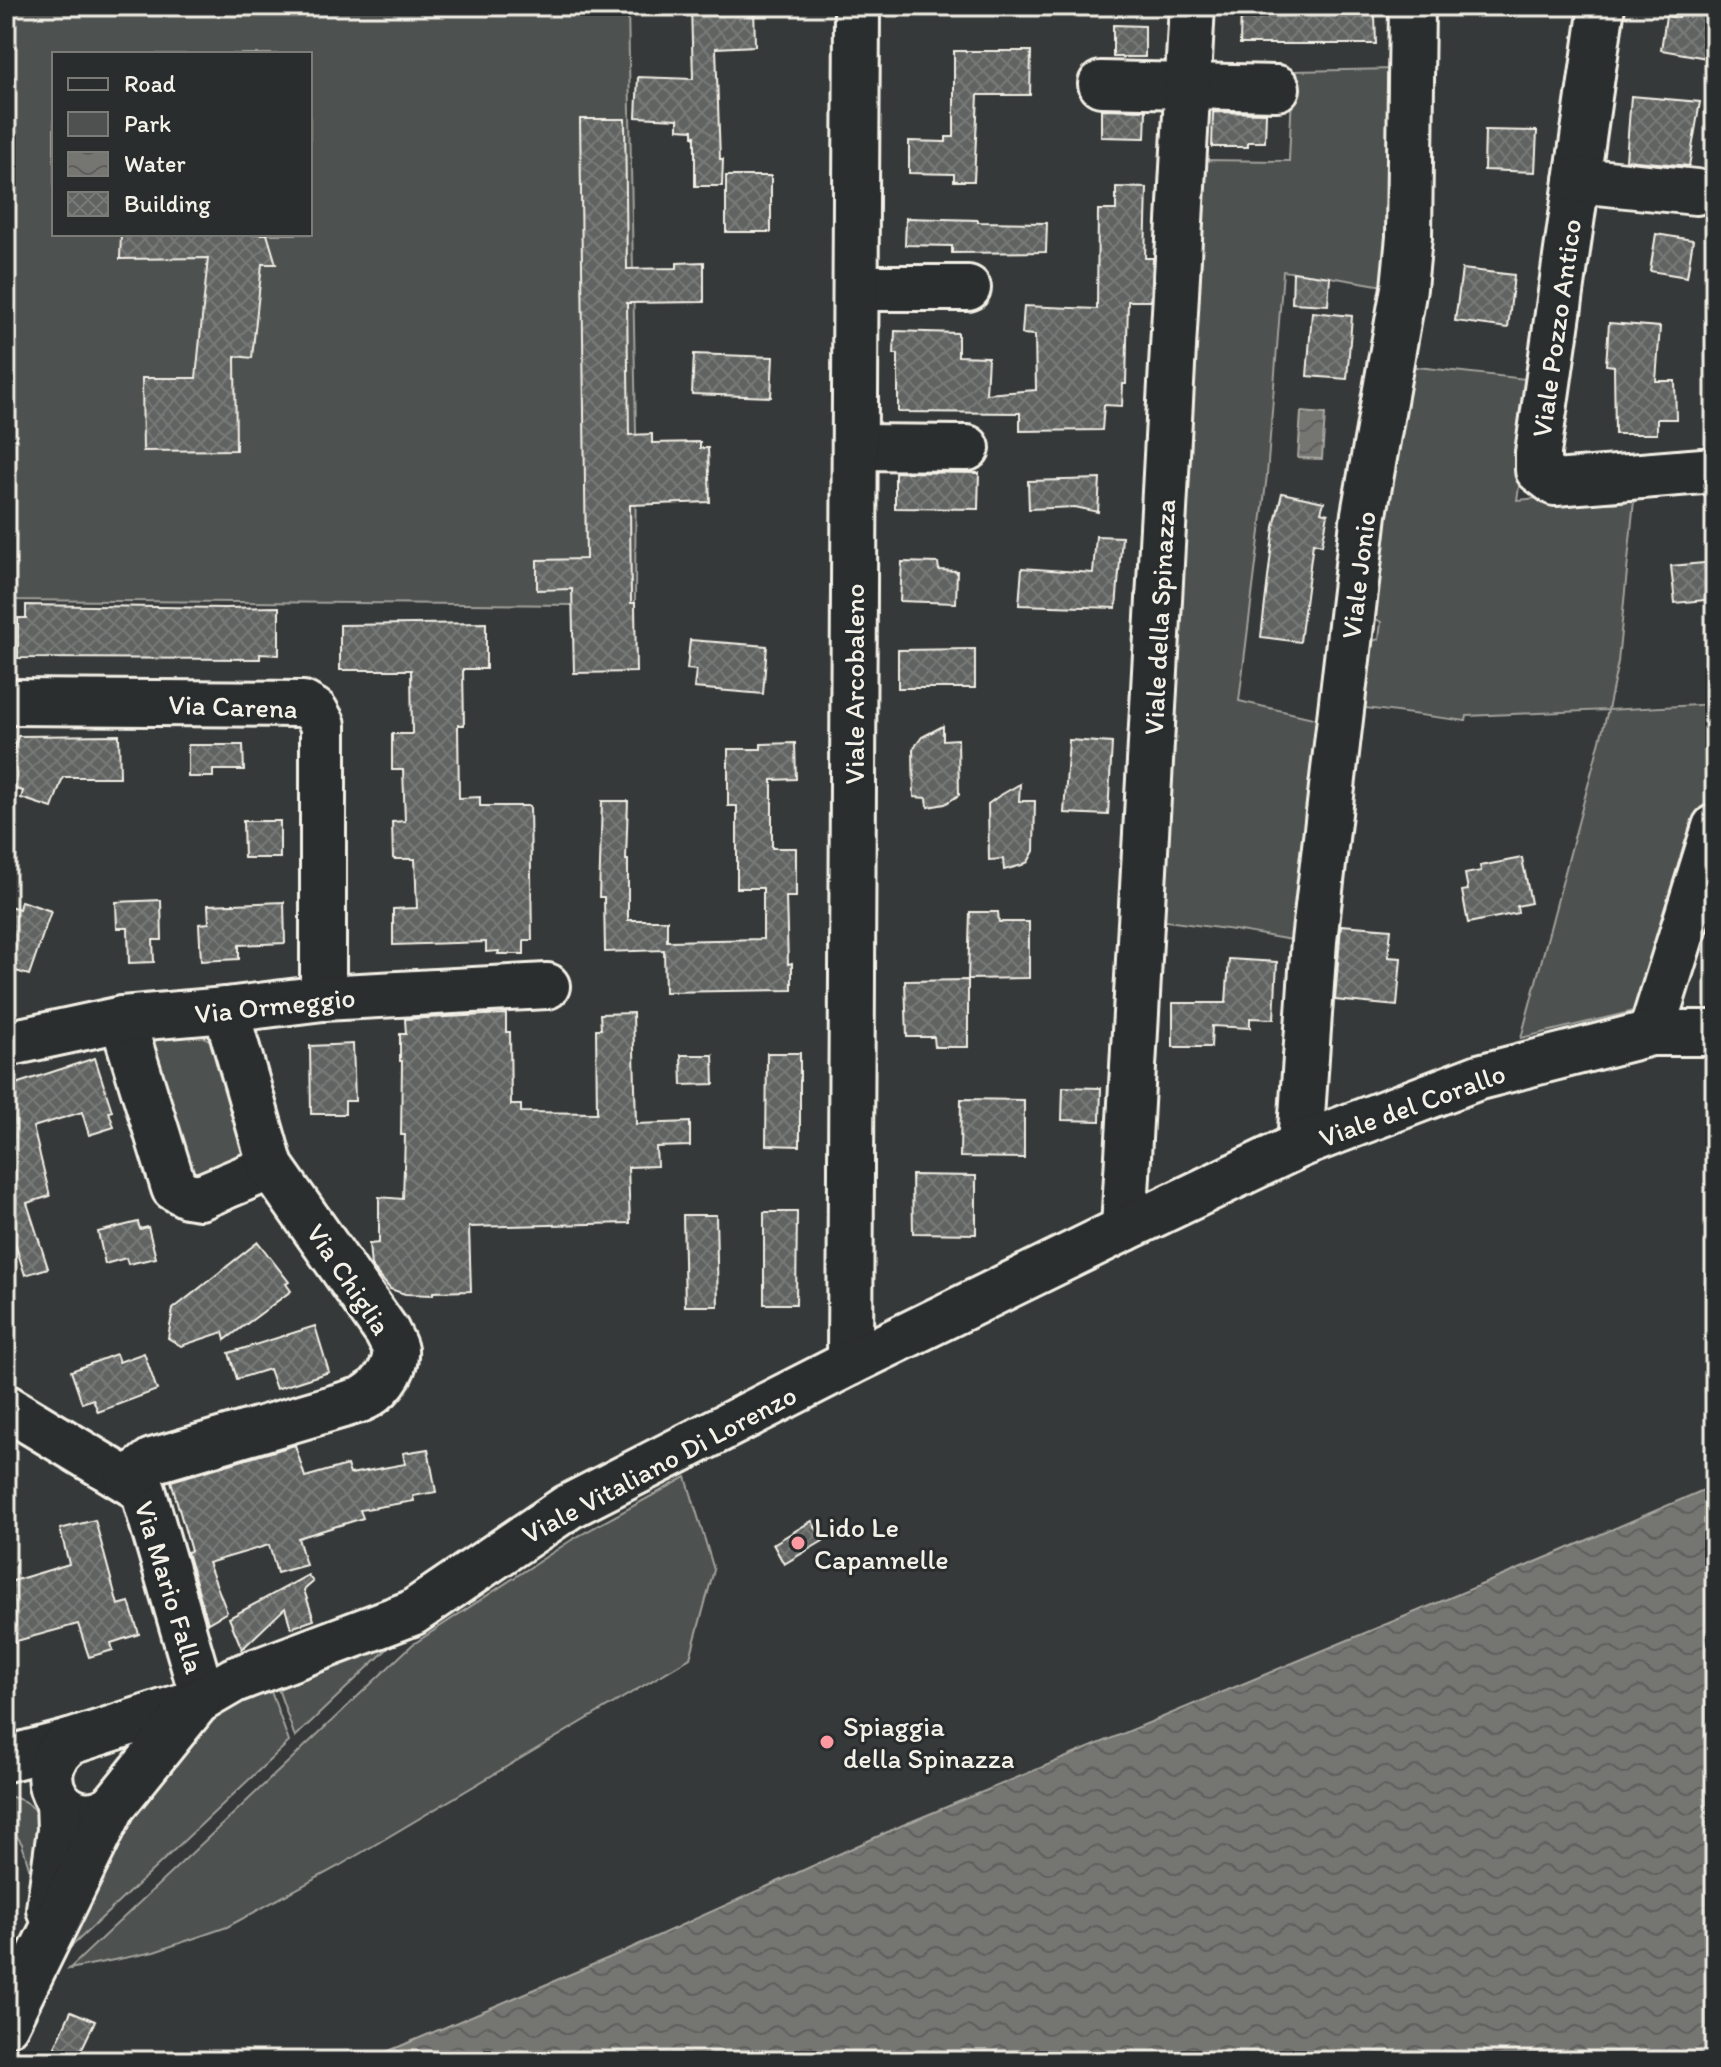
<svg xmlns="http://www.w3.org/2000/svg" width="1721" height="2067" font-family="Itim,sans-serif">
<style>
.green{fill:#4e514f;stroke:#a1a19c;stroke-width:2;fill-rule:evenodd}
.water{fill:url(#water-waves);stroke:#a8a7a1;stroke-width:2}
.building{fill:url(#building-cross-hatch);stroke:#f4f1e8;stroke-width:2}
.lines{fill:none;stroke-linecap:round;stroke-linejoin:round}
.minor-casing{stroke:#f4f1e8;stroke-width:50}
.minor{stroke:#2a2d2e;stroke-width:44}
.poi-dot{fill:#ff9aa2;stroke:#2a2d2e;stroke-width:3}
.labels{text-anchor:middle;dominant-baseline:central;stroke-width:6;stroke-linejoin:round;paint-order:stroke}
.street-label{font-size:28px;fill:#f4f1e8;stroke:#2a2d2e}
.poi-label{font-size:28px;fill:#f4f1e8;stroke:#2a2d2e;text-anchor:start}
</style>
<defs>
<pattern id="water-waves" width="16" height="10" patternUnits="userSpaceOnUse" patternTransform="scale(2)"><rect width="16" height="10" fill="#757572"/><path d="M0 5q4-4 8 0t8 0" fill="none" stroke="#5f5e5c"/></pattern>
<pattern id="building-cross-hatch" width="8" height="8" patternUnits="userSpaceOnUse" patternTransform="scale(2)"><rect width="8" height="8" fill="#616362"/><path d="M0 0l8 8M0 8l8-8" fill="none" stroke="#787a78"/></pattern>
</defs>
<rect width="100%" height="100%" fill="#363939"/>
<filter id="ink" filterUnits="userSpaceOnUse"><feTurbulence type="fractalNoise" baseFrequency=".0125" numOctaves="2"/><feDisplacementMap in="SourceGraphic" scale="16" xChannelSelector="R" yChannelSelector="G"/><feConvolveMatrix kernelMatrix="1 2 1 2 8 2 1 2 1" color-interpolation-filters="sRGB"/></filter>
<g filter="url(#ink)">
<g class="green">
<path d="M 119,6 L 628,6 L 636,432 L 635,603 L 572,605 L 6,600 L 6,11 ZM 54,54 L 310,54 L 310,234 L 54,234 Z"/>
<path d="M 1395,69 L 1390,287 L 1330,277 L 1283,271 L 1267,475 L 1239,701 L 1326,721 L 1298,941 L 1234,930 L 1158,920 L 1204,160 L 1289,161 L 1293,71 Z"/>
<path d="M 1408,366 L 1535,380 L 1517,500 L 1599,493 L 1608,503 L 1625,502 L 1631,491 L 1635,490 L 1618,662 L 1608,710 L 1715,704 L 1715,789 L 1647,1008 L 1521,1038 L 1608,710 L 1467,716 L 1466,721 L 1357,707 L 1365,643 L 1379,639 L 1381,622 L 1369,615 Z"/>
<path d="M 190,1033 L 198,1033 L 212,1042 L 246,1151 L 243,1157 L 192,1179 L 152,1047 L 157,1038 Z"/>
<path d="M 686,1477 L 714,1570 L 690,1658 L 339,1866 L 227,1927 L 154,1952 L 69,1969 L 412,1645 L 573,1539 Z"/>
<path d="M 403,1634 L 295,1737 L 275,1680 Z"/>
<path d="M 268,1683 L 289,1742 L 56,1961 L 134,1807 L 207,1721 Z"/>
<path d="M 6,1796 C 20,1798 28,1802 38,1813 L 41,1866 L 30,1931 L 31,1874 L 22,1844 L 6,1820 Z"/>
</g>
<g class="water">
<path d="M 1301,412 L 1325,414 L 1322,459 L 1298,458 Z"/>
<path d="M 1715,1485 L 1715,2061 L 369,2061 L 377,2056 L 611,1957 L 903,1825 L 1555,1554 Z"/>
</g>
<g class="building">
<path d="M 691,6 L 754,6 L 755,46 L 716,48 L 720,159 L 723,159 L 722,186 L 695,186 L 695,136 L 693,136 L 693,130 L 678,129 L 678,119 L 636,117 L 638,77 L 693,79 Z"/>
<path d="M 1241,6 L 1370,6 L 1370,15 L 1375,15 L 1376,44 L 1240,44 Z"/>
<path d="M 1680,10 L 1715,16 L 1711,52 L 1708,51 L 1707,58 L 1661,50 L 1666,16 L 1679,18 Z"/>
<path d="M 1113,25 L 1145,26 L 1145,57 L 1113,57 Z"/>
<path d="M 954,51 L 1031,51 L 1030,95 L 978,95 L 974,181 L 954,181 L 954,174 L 909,173 L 909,141 L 946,142 L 946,137 L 954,137 Z"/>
<path d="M 1631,96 L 1700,102 L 1689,166 L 1626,160 Z"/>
<path d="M 1101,109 L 1146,110 L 1145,138 L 1101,137 Z"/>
<path d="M 1213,112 L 1266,113 L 1265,142 L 1248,142 L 1248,147 L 1212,147 Z"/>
<path d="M 580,119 L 625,119 L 627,269 L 677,268 L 677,263 L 704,262 L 704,302 L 627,303 L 629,435 L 652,434 L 652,443 L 700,442 L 700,448 L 708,448 L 710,502 L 630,505 L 631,603 L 635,603 L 636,672 L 574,673 L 572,589 L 537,590 L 537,560 L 586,559 Z"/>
<path d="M 1485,130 L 1537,131 L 1535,172 L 1484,170 Z"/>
<rect x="726" y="176" width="45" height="56"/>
<path d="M 1116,187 L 1147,188 L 1145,258 L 1153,258 L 1151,301 L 1128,301 L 1126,384 L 1123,384 L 1122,406 L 1104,405 L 1102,430 L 1020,431 L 1020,413 L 898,412 L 898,354 L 894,354 L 895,331 L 958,333 L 958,356 L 988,357 L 986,394 L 1036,390 L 1035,335 L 1022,334 L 1024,306 L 1097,309 L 1098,210 L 1116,210 Z"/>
<path d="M 906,218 L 978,220 L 978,222 L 1047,223 L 1046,252 L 952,253 L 952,246 L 905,245 Z"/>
<path d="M 121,234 L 267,234 L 276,264 L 262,264 L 252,358 L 235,356 L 236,450 L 143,451 L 142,378 L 196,378 L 208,258 L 120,259 Z"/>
<path d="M 1656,234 L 1693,240 L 1687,277 L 1650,271 Z"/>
<path d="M 1462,269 L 1514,275 L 1508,328 L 1455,321 Z"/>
<path d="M 1293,272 L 1330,277 L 1328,305 L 1292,303 Z"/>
<path d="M 1312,312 L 1352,316 L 1347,379 L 1307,376 Z"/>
<path d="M 1609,323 L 1660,327 L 1656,381 L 1675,381 L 1676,419 L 1657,419 L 1657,434 L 1615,434 L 1614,366 L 1606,365 Z"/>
<path d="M 694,354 L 773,357 L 771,397 L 692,394 Z"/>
<path d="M 895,472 L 979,473 L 978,509 L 895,508 Z"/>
<path d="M 1100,479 L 1098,512 L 1075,507 L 1029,509 L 1028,481 Z"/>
<path d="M 1282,493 L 1324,502 L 1321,512 L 1328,514 L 1322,545 L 1313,543 L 1300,642 L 1261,637 L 1274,527 Z"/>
<path d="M 1096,536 L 1122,537 L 1116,608 L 1019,605 L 1022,568 L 1093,573 Z"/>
<path d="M 902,562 L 938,563 L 939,570 L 957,571 L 956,603 L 900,601 Z"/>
<path d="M 1715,562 L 1715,599 L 1675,603 L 1671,566 Z"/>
<path d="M 26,605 L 224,608 L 279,607 L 279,655 L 260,654 L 260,659 L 18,658 L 18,618 L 26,618 Z"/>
<path d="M 486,623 L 486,669 L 463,669 L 464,725 L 458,725 L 459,798 L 480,797 L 480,806 L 530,806 L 532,940 L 524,940 L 524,954 L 498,954 L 499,951 L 486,952 L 486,942 L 393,945 L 393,909 L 417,908 L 415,859 L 394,859 L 393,858 L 392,822 L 405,821 L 403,770 L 392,770 L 392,734 L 412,734 L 411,670 L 340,670 L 340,625 Z"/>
<path d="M 690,640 L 767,646 L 763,694 L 694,688 L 696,670 L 687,669 Z"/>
<path d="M 975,649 L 975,688 L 898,688 L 898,650 Z"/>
<path d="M 943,726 L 943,740 L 958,739 L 959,795 L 945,804 L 928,807 L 927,798 L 914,797 L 913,749 L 922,737 Z"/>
<path d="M 119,735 L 120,777 L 63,777 L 52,808 L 21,798 L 23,791 L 6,786 L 6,749 L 13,751 L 18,736 Z"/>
<path d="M 1069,740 L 1112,743 L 1108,815 L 1064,813 Z"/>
<path d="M 795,743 L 796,779 L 772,780 L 772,848 L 796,848 L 796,897 L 786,897 L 788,964 L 792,963 L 792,990 L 665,992 L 664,950 L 605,952 L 604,897 L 599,897 L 602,801 L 628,801 L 626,860 L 628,860 L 628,920 L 667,920 L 667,941 L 763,939 L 763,888 L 737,888 L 737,806 L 728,806 L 728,749 L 761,749 L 761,744 Z"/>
<path d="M 188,745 L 243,745 L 244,770 L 213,770 L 213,777 L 188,777 Z"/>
<path d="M 1020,784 L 1019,801 L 1035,801 L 1034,851 L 1028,862 L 1022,865 L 1004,870 L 1003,859 L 989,860 L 988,804 L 999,796 Z"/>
<path d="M 243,821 L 280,821 L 280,858 L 244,858 Z"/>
<path d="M 1522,858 L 1531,903 L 1517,906 L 1518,913 L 1468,923 L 1462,891 L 1468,890 L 1465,874 L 1481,871 L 1480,866 Z"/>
<path d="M 161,900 L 162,940 L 153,940 L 154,962 L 129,963 L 128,928 L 117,928 L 116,902 Z"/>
<path d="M 21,901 L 51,911 L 29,975 L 6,968 L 6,905 L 19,909 Z"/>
<path d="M 284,902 L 285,943 L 239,945 L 239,959 L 201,961 L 199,924 L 209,923 L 208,905 Z"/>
<path d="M 970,912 L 998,912 L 999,922 L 1029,922 L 1029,978 L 968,979 Z"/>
<path d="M 1341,925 L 1391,929 L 1388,957 L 1401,958 L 1397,1006 L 1335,1000 Z"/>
<path d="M 1229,959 L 1277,962 L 1274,1019 L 1250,1018 L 1250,1028 L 1212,1026 L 1211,1047 L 1173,1047 L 1173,1003 L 1226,1003 Z"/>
<path d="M 968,980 L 968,1047 L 935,1047 L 934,1037 L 907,1037 L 905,981 Z"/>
<path d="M 633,1013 L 636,1124 L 690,1122 L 690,1146 L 656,1147 L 657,1166 L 628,1167 L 630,1223 L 469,1227 L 471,1291 L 433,1292 L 433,1295 L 405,1294 L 390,1289 L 371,1266 L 369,1244 L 379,1243 L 379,1197 L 403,1199 L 405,1135 L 401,1135 L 402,1061 L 400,1061 L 400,1034 L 406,1034 L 405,1019 L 506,1014 L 506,1032 L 510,1032 L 511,1105 L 521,1105 L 521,1112 L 597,1113 L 596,1029 L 601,1029 L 600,1014 Z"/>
<path d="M 353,1044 L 355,1101 L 345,1101 L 345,1114 L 311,1114 L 310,1046 Z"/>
<path d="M 767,1053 L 800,1053 L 800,1146 L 766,1145 Z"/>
<path d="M 681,1055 L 713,1055 L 714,1084 L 682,1085 Z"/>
<path d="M 95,1058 L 112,1111 L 109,1112 L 114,1127 L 89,1135 L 82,1112 L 33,1127 L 50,1196 L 27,1203 L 48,1268 L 25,1275 L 6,1215 L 6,1087 Z"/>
<path d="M 1063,1087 L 1101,1088 L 1100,1121 L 1062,1120 Z"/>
<path d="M 961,1099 L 1024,1100 L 1024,1158 L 960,1157 Z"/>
<path d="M 912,1175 L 976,1176 L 976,1234 L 913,1233 Z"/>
<path d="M 764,1212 L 797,1212 L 796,1304 L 764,1304 Z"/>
<path d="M 683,1215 L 716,1215 L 718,1306 L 685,1306 Z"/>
<path d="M 138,1222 L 140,1229 L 148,1227 L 156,1258 L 128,1264 L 126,1258 L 105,1264 L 98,1232 Z"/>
<path d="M 258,1242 L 289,1282 L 286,1284 L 291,1291 L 225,1340 L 223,1332 L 181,1346 L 168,1338 L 173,1309 Z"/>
<path d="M 315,1326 L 329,1372 L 276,1389 L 269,1369 L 237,1379 L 229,1353 Z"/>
<path d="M 144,1353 L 157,1390 L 98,1412 L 93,1399 L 82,1403 L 71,1371 L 116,1354 L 119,1362 Z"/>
<path d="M 295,1445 L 305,1477 L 347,1465 L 350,1474 L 405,1464 L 403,1453 L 428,1449 L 436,1492 L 413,1496 L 414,1501 L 360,1510 L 363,1518 L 298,1538 L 306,1565 L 277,1573 L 269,1545 L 208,1563 L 227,1612 L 208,1623 L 187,1552 L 191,1551 L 171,1481 Z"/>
<path d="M 95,1520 L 118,1605 L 129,1602 L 139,1634 L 111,1643 L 113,1650 L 89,1657 L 78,1624 L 6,1644 L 6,1583 L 69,1564 L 60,1529 Z"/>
<path d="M 812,1521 L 823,1541 L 784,1564 L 773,1544 Z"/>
<path d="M 308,1575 L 313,1582 L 304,1590 L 314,1620 L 291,1628 L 285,1608 L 242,1649 L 229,1618 Z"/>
<path d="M 71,2011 L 95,2021 L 78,2057 L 55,2047 Z"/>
</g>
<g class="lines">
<g class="minor-casing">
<g id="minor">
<path d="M 1602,6 L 1538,453 L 1538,470 L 1555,483 L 1715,470"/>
<path d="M 1101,84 L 1277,88"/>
<path d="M 1577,180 L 1696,192"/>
<path d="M 856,288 L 968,288"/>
<path d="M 855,447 L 967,448"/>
<path d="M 6,702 L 303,704 L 315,711 L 323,725 L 323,998"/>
<path d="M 122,1019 L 174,1188 L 187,1195 L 200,1197 L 271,1167"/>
<path d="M 1651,1033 L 1715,827"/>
<path d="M 6,1044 L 122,1019 L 226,1010 L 323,998 L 547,986"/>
<path d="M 1300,1145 L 1314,941 L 1364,514 L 1404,288 L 1409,237 L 1412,6"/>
<path d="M 1124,1229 L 1192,6"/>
<path d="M 850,1363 L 857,6"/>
<path d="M 6,1407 L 143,1490 L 203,1698"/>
<path d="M 128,1480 L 152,1461 L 360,1400 C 377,1393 397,1371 395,1350 C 394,1344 389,1337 387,1332 L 271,1167 L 226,1010"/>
<path d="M 6,1759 L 70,1742"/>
<path d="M 113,1806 C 67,1837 24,1775 70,1742 L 198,1701 L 234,1680 L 412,1613 L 568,1507 L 850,1363 L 1124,1229 L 1300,1145 L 1479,1077 L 1651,1033 L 1715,1033"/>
<path d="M 49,1909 L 60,1830 L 59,1801"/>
<path d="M 6,2024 L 113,1806 L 198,1701"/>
</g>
</g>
<use href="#minor" class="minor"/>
</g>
</g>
<g class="poi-dot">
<circle cx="798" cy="1543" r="8"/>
<circle cx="827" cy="1742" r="8"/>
</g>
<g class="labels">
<g class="street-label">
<text transform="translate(1556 328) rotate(-82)">Viale Pozzo Antico</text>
<text transform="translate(1358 575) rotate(-83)">Viale Jonio</text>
<text transform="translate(1159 617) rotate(-87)">Viale della Spinazza</text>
<text transform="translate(854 684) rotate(-90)">Viale Arcobaleno</text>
<text transform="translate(233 706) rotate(2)">Via Carena</text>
<text transform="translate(275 1005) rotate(-6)">Via Ormeggio</text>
<text transform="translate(1412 1105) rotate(-20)">Viale del Corallo</text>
<text transform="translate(349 1279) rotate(56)">Via Chiglia</text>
<text transform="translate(659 1464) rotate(-28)">Viale Vitaliano Di Lorenzo</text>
<text transform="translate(170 1587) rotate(73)">Via Mario Falla</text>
</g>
<g class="poi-label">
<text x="814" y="1527">Lido Le<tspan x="814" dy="32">Capannelle</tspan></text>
<text x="843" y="1726">Spiaggia<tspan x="843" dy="32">della Spinazza</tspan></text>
</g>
</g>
<rect width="1721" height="2067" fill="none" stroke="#2a2d2e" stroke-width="32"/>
<rect x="16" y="16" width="1689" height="2035" fill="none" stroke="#f4f1e8" stroke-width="3" filter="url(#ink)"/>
<rect x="52" y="52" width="260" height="184" fill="#2a2d2e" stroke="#7b7b78" stroke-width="2"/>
<rect x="68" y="78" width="40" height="12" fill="#2a2d2e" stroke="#7b7b78" stroke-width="2"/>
<text x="124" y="92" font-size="24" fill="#f4f1e8">Road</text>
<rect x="68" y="112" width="40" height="24" fill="#4e514f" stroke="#7b7b78" stroke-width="2"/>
<text x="124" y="132" font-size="24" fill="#f4f1e8">Park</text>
<rect x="68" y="152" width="40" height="24" fill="url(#water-waves)" stroke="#7b7b78" stroke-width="2"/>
<text x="124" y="172" font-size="24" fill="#f4f1e8">Water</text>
<rect x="68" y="192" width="40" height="24" fill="url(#building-cross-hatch)" stroke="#7b7b78" stroke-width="2"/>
<text x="124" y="212" font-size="24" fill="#f4f1e8">Building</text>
</svg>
